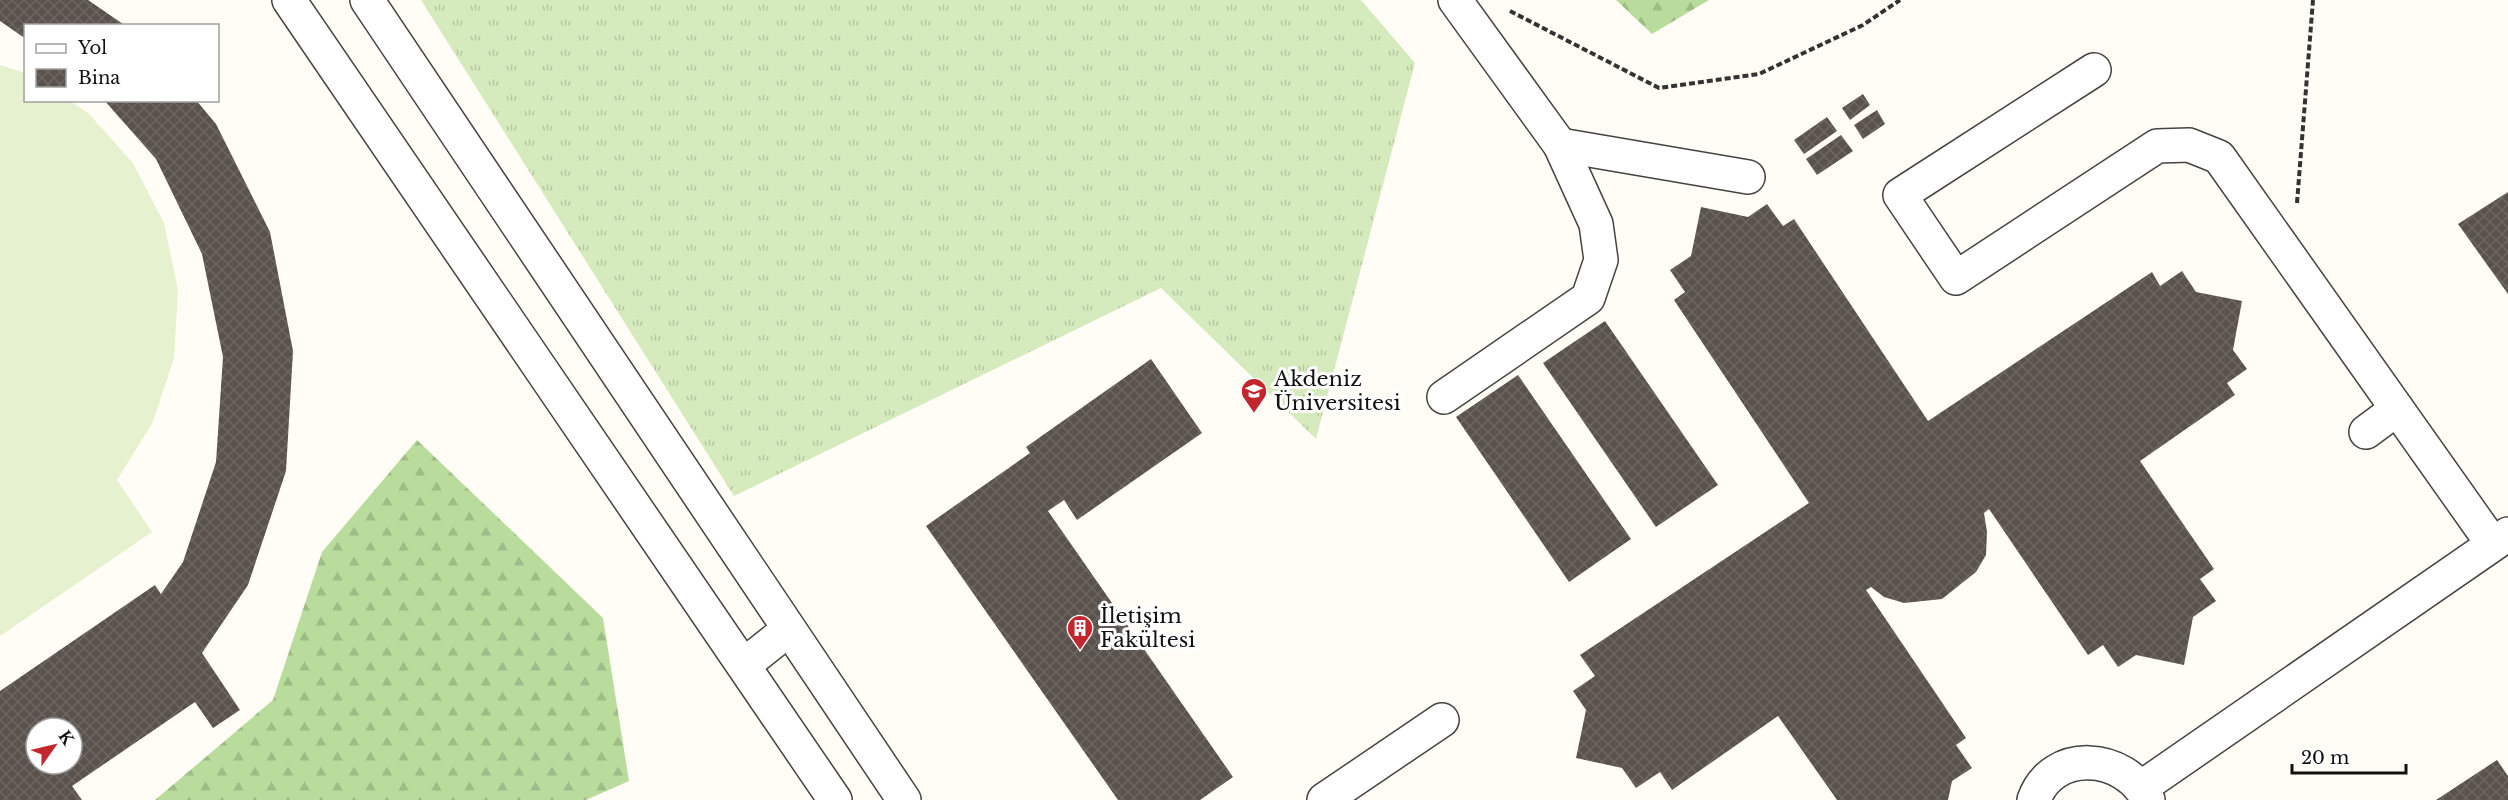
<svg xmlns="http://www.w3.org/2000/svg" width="2508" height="800" font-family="'Libre Baskerville',serif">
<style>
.grass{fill:url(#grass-tufts)}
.forest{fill:url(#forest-firs)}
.pitch{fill:#e6f2cf}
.building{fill:url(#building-cross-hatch);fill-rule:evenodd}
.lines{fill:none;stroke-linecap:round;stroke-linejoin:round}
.minor-casing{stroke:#444;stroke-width:36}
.path{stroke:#333;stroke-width:4;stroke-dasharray:6 3;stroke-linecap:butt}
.minor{stroke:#fff;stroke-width:33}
.labels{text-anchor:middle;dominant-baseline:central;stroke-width:6;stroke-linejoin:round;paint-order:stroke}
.poi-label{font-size:21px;fill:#111;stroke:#fff;text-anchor:start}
</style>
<defs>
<pattern id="grass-tufts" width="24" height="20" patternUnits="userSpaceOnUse" patternTransform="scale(1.5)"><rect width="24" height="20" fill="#d5ebbd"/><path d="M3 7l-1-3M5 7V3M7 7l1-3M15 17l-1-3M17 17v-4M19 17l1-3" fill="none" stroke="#b6c8a1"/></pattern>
<pattern id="forest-firs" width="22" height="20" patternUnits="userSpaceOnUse" patternTransform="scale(1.5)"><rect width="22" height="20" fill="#b9dc9c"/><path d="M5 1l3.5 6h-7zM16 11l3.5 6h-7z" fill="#9ebc85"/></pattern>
<pattern id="building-cross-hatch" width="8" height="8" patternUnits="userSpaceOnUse" patternTransform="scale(1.5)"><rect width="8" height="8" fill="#5a524d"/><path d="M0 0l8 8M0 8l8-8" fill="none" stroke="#6d6662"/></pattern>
</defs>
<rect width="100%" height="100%" fill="#fffdf5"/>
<path class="grass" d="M 421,0 L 1361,0 L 1415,63 L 1316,439 L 1161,288 L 734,496 Z"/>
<g class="forest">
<path d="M 1616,0 L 1709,0 L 1652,34 Z"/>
<path d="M 417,440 L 603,618 L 629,781 L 586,800 L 155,800 L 273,700 L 322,552 Z"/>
</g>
<path class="pitch" d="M 0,65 L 25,73 L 26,100 L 70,101 L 88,113 L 133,163 L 164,223 L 178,290 L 174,358 L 153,422 L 117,480 L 152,532 L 0,636 Z"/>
<g class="building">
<path d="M 0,0 L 88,0 L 126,26 L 26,26 L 26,39 L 0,21 Z"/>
<path d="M 1863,94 L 1870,105 L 1850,120 L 1842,108 Z"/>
<path d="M 104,100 L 196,100 L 216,124 L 270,232 L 293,351 L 286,471 L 248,585 L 202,653 L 240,710 L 213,728 L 195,702 L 72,786 L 82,800 L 0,800 L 0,691 L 155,585 L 161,594 L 183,562 L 216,462 L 223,357 L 202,254 L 156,159 ZM 36,728 L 72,728 L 72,764 L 36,764 Z"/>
<path d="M 1877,110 L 1885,124 L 1863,139 L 1854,125 Z"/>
<path d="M 1827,117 L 1837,131 L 1804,154 L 1794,140 Z"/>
<path d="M 1841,135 L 1853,151 L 1817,175 L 1806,159 Z"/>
<path d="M 2508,192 L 2508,294 L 2458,224 Z"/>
<path d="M 1767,204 L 1783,226 L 1794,219 L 1928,421 L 2152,272 L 2160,286 L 2182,271 L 2196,292 L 2242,301 L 2233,350 L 2247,369 L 2227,383 L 2235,395 L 2140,461 L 2214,569 L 2200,579 L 2216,601 L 2193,617 L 2184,665 L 2136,655 L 2118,667 L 2103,645 L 2088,655 L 1989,509 L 1984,513 L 1987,532 L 1986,555 L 1976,572 L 1942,599 L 1904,603 L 1884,597 L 1871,587 L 1866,590 L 1966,738 L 1956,745 L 1972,768 L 1952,781 L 1948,800 L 1837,800 L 1778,716 L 1672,790 L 1660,772 L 1636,788 L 1622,768 L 1576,758 L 1586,710 L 1573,691 L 1595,676 L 1580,655 L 1809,503 L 1674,300 L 1685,292 L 1670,270 L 1691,256 L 1701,207 L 1748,217 Z"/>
<path d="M 1605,321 L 1718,485 L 1656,527 L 1543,363 Z"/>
<path d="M 1151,359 L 1202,433 L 1077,520 L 1064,500 L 1048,511 L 1233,777 L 1200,800 L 1118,800 L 926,526 L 1030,453 L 1026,447 Z"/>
<path d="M 1518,375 L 1631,539 L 1569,582 L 1456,417 Z"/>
<path d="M 2497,760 L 2508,776 L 2508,800 L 2436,800 Z"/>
</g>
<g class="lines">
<g class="minor-casing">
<g id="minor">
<path d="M 289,0 L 835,800"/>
<path d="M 367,0 L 904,800"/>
<path d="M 2094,70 L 1900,195 L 1956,278 L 2157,146 L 2189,145 L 2219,157 L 2492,543"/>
<path d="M 1560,145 L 1748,177"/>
<path d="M 1444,397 L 1588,298 L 1601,260 L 1596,224 L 1560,145 L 1455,0"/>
<path d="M 2366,432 L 2397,409"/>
<path d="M 744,665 L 788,630"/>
<path d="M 2142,787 L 2508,534"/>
<path d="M 1324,800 L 1442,720"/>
<path d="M 2034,800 C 2052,748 2125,753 2148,800"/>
</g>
</g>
<g class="path">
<path d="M 1510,11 L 1659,88 L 1759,74 L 1863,25 L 1900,0"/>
<path d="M 2297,203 L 2313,0"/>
</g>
<use href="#minor" class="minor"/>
</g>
<defs>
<g id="university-pin" transform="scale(1.35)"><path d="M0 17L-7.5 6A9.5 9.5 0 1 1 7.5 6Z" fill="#c4262e" stroke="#fff"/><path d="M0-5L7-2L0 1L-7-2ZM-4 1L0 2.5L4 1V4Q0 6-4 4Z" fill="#fff"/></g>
<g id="building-pin" transform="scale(1.35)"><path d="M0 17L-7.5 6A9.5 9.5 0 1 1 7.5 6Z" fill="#c4262e" stroke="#fff"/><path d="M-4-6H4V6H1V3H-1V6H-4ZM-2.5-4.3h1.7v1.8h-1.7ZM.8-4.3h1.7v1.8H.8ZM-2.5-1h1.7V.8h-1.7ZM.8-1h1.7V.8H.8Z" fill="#fff"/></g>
</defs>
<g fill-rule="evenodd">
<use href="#university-pin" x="1254" y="391"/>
<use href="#building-pin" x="1080" y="628"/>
</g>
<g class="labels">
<g class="poi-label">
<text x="1274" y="379">Akdeniz<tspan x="1274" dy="24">Üniversitesi</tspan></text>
<text x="1100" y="616">İletişim<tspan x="1100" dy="24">Fakültesi</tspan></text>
</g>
</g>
<rect x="24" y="24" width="195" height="78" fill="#ffffff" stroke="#a0a0a0" stroke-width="1.5"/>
<rect x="36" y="44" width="30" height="9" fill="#ffffff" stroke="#a0a0a0" stroke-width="1.5"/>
<text x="78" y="54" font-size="18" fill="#111111">Yol</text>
<rect x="36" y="69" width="30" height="18" fill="url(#building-cross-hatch)" stroke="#a0a0a0" stroke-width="1.5"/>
<text x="78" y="84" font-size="18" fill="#111111">Bina</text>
<g transform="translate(54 746) rotate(56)"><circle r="28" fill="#ffffff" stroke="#a0a0a0" stroke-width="1.5"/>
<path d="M0-4.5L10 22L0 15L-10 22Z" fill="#c4262e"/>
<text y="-9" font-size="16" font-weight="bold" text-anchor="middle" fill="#111111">K</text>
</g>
<path d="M2292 764v9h114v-9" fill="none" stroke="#111111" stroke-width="3"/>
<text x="2301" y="764" font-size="18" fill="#111111" stroke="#ffffff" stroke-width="4.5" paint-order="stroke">20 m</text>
</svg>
